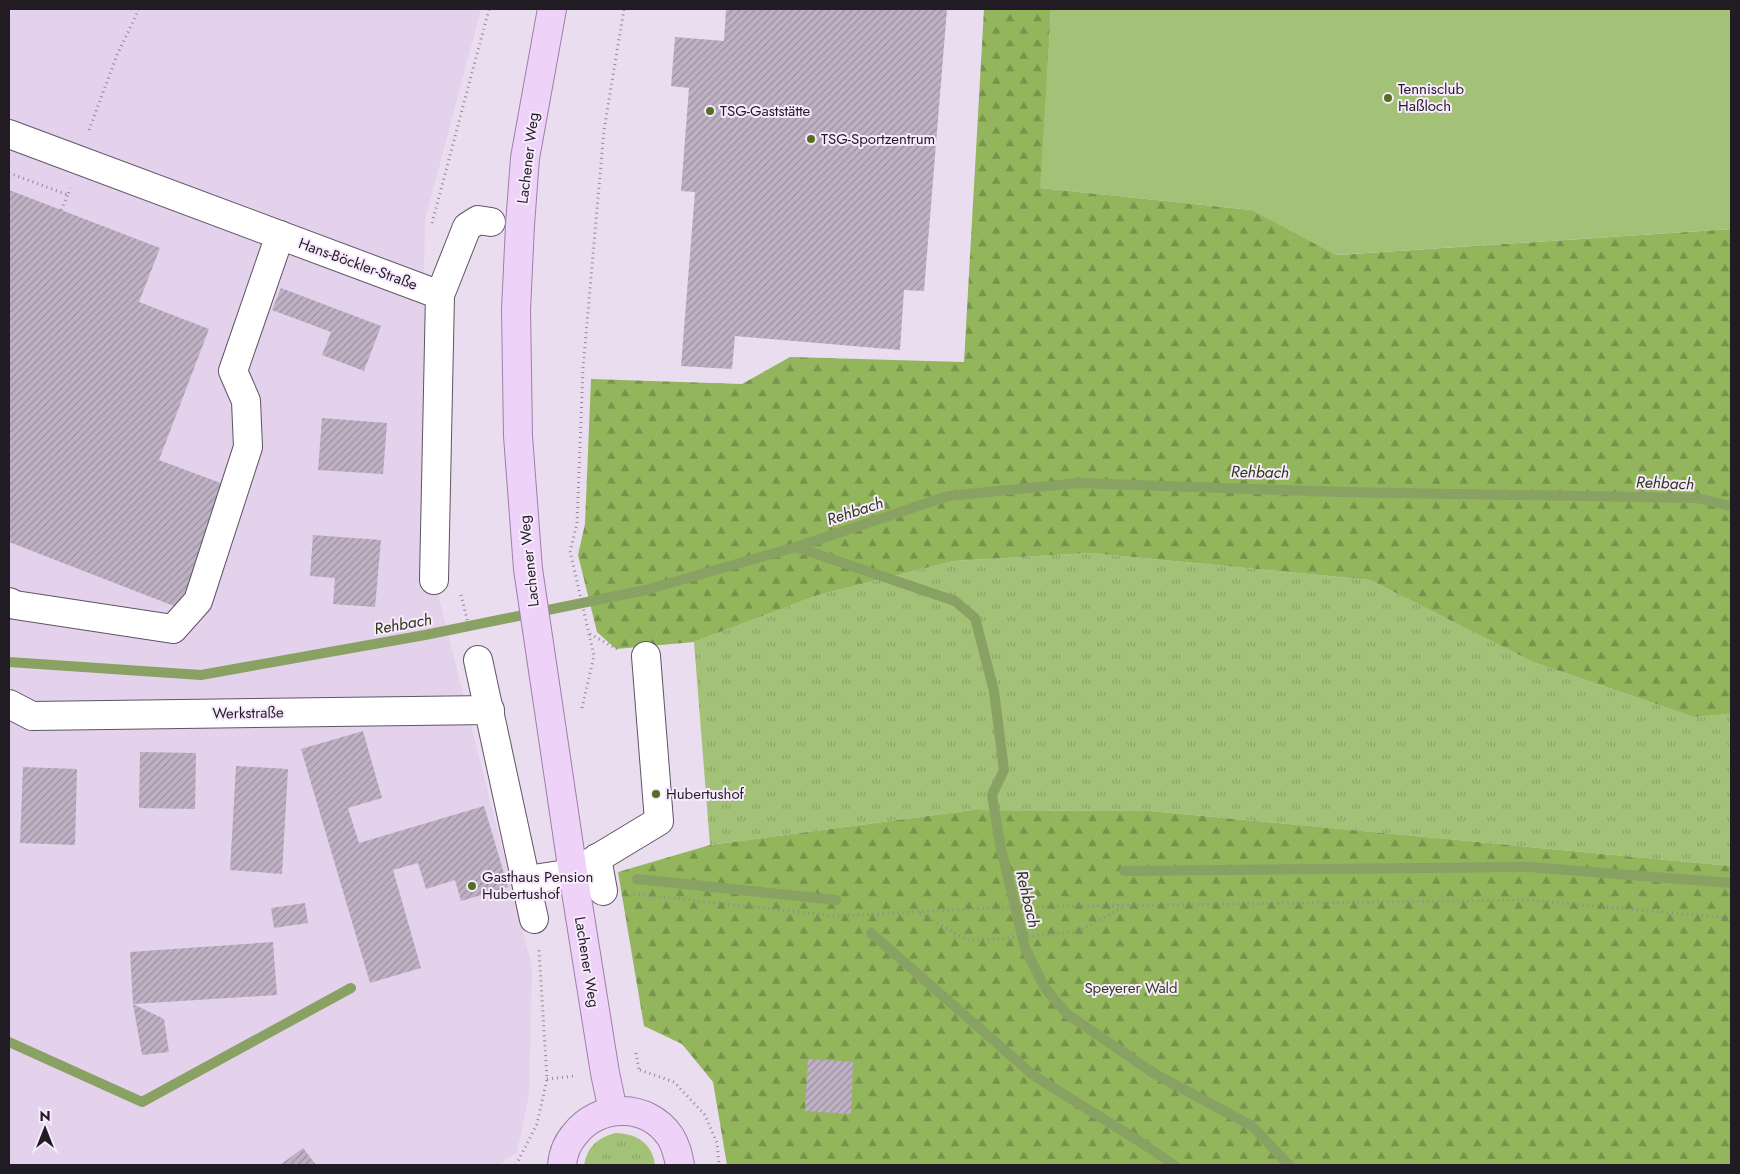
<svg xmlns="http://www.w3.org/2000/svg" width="1740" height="1174" font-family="Jost,sans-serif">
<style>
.built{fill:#e4d1eb}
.grass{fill:url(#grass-tufts)}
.forest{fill:url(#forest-firs)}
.pitch{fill:#a3c177}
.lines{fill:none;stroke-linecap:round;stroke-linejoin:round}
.stream{stroke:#89a163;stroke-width:10}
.building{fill:url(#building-hatch)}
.minor-casing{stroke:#605465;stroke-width:30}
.major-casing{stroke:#9e7faa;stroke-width:30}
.path{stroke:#928896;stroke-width:3;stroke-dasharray:1 4;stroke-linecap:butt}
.minor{stroke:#fff;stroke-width:28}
.major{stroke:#eed2f8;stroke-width:28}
.poi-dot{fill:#536e22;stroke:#f8eafe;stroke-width:2}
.labels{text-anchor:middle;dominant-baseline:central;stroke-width:4;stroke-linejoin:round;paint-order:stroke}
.poi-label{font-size:15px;fill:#211c23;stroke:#f8eafe;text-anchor:start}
.street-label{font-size:15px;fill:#211c23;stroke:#f8eafe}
.park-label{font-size:15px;fill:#2f3e18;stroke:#f8eafe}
.water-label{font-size:16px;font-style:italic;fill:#2a3812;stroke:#f8eafe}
</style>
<defs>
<pattern id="grass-tufts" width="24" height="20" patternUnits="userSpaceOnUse" patternTransform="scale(1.25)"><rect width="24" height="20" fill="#a3c177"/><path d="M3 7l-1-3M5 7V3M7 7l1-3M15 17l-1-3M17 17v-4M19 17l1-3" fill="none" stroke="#8ca567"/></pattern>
<pattern id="forest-firs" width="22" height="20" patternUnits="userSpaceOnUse" patternTransform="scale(1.25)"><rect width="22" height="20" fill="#93b65c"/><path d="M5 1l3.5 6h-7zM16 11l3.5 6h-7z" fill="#78934c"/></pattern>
<pattern id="building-hatch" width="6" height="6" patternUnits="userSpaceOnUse" patternTransform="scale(1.25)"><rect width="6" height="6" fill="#bfb1c4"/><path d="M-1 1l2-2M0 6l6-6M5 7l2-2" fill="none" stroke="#9b8f9f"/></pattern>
</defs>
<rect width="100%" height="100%" fill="#ebddf0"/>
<path class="built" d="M 9,9 L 481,9 L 425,220 L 424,273 L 439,598 L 532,967 L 529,1095 L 517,1152 L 499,1165 L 9,1165 Z"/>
<g class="grass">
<path d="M 1090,553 L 1370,580 L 1533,662 L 1694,717 L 1731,714 L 1731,866 L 1150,811 L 973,810 L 710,845 L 694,642 L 818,595 L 954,561 Z"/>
<path d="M 616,1133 C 637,1134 652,1143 655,1165 L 584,1165 C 587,1147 598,1137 616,1133 Z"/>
</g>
<g class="forest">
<path d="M 984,9 L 1051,9 L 1041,188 L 1252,210 L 1337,255 L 1731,229 L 1731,714 L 1694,717 L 1533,662 L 1370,580 L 1090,553 L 954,561 L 818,595 L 694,642 L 616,649 L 597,632 L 578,555 L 585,524 L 591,379 L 742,384 L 790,357 L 964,362 Z"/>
<path d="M 973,810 L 1150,811 L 1731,866 L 1731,1165 L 727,1165 L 713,1082 L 682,1044 L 644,1026 L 618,872 L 710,845 Z"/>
</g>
<path class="pitch" d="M 1051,9 L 1731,9 L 1731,229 L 1336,255 L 1252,210 L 1040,188 Z"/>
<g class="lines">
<g class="stream">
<path d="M 796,547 L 955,601 L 975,618 L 994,691 L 1004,770 L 992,795 L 1000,844 L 1025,948 L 1045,988 L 1067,1014 L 1155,1074 L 1252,1126 L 1289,1165"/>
<path d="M 9,662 L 201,675 L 425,635 L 646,590 L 796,547 L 948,496 L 1078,483 L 1341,492 L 1696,498 L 1731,506"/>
<path d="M 1124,871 L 1529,867 L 1731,883"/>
<path d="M 637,879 L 836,900"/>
<path d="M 871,933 L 1033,1075 L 1142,1143 L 1174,1165"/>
<path d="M 9,1042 L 142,1102 L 351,988"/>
</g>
</g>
<g class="building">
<path d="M 726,9 L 947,9 L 924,291 L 904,290 L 900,350 L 735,336 L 732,369 L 681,366 L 695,192 L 681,191 L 689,88 L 671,86 L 675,37 L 724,41 Z"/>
<path d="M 9,190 L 160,248 L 139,302 L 209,329 L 159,460 L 226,485 L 179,608 L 9,542 Z"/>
<path d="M 281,288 L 381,326 L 364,371 L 322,355 L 331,332 L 272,310 Z"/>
<path d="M 322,418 L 387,423 L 383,474 L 318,470 Z"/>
<path d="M 313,535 L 381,540 L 375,607 L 333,604 L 335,578 L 310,576 Z"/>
<path d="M 363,731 L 382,798 L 348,808 L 359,843 L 484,806 L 508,887 L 461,901 L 455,880 L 426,889 L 418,863 L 393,870 L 421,968 L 370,983 L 301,749 Z"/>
<path d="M 140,752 L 196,753 L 195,809 L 139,808 Z"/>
<path d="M 236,766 L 288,769 L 282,874 L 230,870 Z"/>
<path d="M 23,767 L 77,769 L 75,845 L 20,843 Z"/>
<path d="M 305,903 L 308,923 L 274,928 L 271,908 Z"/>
<path d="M 273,942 L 277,995 L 133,1004 L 164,1019 L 169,1052 L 142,1055 L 133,1004 L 130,952 Z"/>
<path d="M 808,1059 L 853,1062 L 851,1114 L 805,1111 Z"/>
<path d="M 303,1148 L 316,1165 L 280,1165 Z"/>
</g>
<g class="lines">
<g class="minor-casing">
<g id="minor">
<path d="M 9,134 L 440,295 L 434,580"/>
<path d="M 440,295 L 467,227 L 478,220 L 491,222"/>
<path d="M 9,602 L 15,605 L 173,629 L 198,601 L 248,447 L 246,401 L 233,371 L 280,235"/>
<path d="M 478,660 L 534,919"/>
<path d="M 9,704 L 32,716 L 490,710"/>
<path d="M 597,858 L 603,891"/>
<path d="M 527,880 L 573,873 L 659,821 L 646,656"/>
</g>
</g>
<g class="major-casing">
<g id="major">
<path d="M 552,9 L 525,158 L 520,225 L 516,310 L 518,436 L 528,569 L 573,873 L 605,1073 L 613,1111"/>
<path d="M 562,1165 C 563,1154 567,1143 575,1134 C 599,1103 647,1103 670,1136 C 676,1145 678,1155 680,1165"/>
</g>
</g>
<g class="path">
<path d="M 89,130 L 117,55 L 139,9"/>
<path d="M 9,173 L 68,195 L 70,188"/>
<path d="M 61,210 L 68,195"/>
<path d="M 432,223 L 489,9"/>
<path d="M 461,595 L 470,631"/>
<path d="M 590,634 L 617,649"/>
<path d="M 582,708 L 594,656 L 570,551 L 577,524 L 583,368 L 604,130 L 624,9"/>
<path d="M 634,894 L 836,916 L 1014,907 L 1525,900 L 1731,918"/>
<path d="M 920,913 L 967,940 L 992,939 L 1077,932 L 1125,906"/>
<path d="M 636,1053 L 639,1070"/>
<path d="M 640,1070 L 674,1082 L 705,1115 L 717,1143 L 719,1165"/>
<path d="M 547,1079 L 574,1076"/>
<path d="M 516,1165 L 537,1124 L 547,1079 L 539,950"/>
</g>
<use href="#minor" class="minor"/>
<use href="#major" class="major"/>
</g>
<g class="poi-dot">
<circle cx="1388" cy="98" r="5"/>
<circle cx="710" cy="111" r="5"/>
<circle cx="811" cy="139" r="5"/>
<circle cx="656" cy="794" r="5"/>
<circle cx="472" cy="886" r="5"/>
</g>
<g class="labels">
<g class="poi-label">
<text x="1398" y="89">Tennisclub<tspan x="1398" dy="17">Haßloch</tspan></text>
<text x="720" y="111">TSG-Gaststätte</text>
<text x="821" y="139">TSG-Sportzentrum</text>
<text x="666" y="794">Hubertushof</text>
<text x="482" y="877">Gasthaus Pension<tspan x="482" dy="17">Hubertushof</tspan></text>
</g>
<g class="street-label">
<text transform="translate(528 158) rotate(-83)">Lachener Weg</text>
<text transform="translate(358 264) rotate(20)">Hans-Böckler-Straße</text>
<text transform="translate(529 561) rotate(-96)">Lachener Weg</text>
<text transform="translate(248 713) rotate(-1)">Werkstraße</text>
<text transform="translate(587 962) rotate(81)">Lachener Weg</text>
</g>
<g class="park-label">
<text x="1131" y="988">Speyerer Wald</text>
</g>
<g class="water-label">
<text transform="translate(1260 472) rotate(1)">Rehbach</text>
<text transform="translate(1665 483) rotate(2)">Rehbach</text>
<text transform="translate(855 511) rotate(-18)">Rehbach</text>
<text transform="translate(403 624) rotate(-10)">Rehbach</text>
<text transform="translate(1028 899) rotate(77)">Rehbach</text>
</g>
</g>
<rect width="1740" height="1174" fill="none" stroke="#211c23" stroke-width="20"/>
<g transform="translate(45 1129)" stroke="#f8eafe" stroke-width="4" paint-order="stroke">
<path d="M0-4L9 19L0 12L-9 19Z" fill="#211c23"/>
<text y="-8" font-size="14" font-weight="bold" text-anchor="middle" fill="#211c23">N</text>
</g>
</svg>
